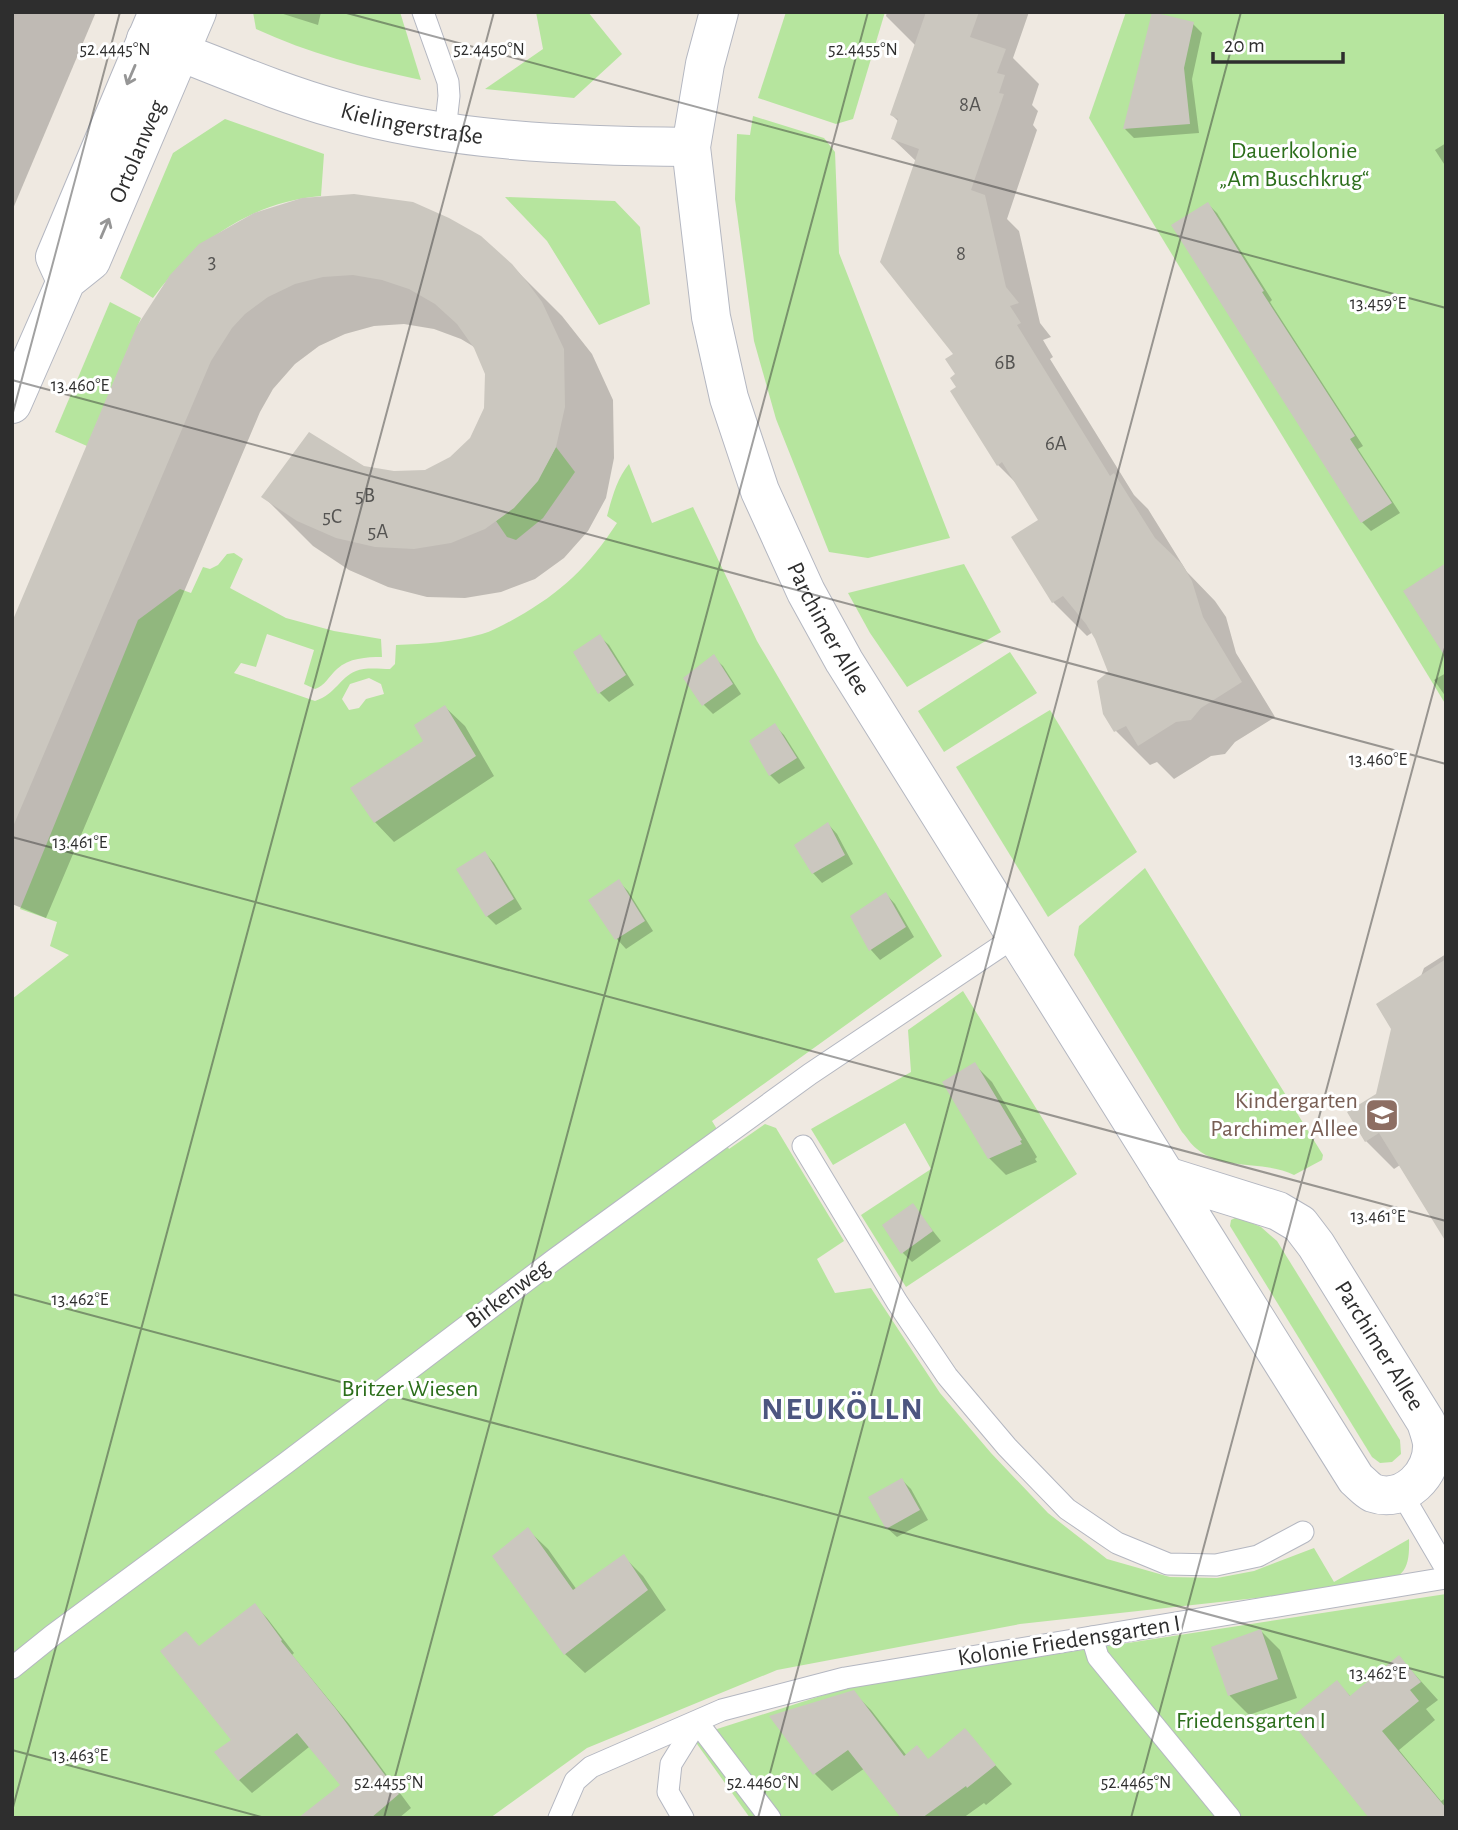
<svg xmlns="http://www.w3.org/2000/svg" width="1458" height="1830" font-family="'Alegreya Sans',sans-serif">
<style>
.green{fill:#b6e59e;fill-rule:evenodd}
.shadow{fill:#0003}
.building{fill:#cbc7bf}
.lines{fill:none;stroke-linecap:round;stroke-linejoin:round}
.lane-casing{stroke:#b4b7c1;stroke-width:23}
.street-casing{stroke:#b4b7c1;stroke-width:40}
.lane{stroke:#fff;stroke-width:21}
.street{stroke:#fff;stroke-width:38}
.oneway{stroke:#969696}
.ticks{fill:none;stroke:#2e2e2e;stroke-width:2;stroke-opacity:0.45}
.labels{text-anchor:middle;dominant-baseline:central;stroke-width:6;stroke-linejoin:round;paint-order:stroke}
.number-label{font-size:21px;fill:#555452}
.street-label{font-size:24px;fill:#2e2e2e;stroke:#fff}
.park-label{font-size:24px;fill:#2c6e1b;stroke:#fff}
.education-label{font-size:24px;fill:#785e54;stroke:#fff;text-anchor:end}
.district-label{font-size:32px;font-weight:bold;letter-spacing:2px;fill:#4d5680;stroke:#fff}
.ticks-label{font-size:18px;text-anchor:middle;fill:#2e2e2e;stroke:#fff;stroke-width:6;stroke-linejoin:round;paint-order:stroke}
</style>
<rect width="100%" height="100%" fill="#efe9e1"/>
<g class="green">
<path d="M 253,12 L 400,12 L 421,80 C 364,68 308,53 256,29 Z"/>
<path d="M 536,12 L 588,12 L 622,54 L 574,98 L 485,89 L 543,49 Z"/>
<path d="M 786,12 L 885,12 L 853,119 L 836,124 L 758,98 Z"/>
<path d="M 1126,12 L 1446,12 L 1446,705 L 1089,118 Z"/>
<path d="M 753,116 L 824,138 L 835,152 L 839,253 L 950,538 L 868,558 L 829,552 L 776,419 L 754,341 L 735,199 L 737,134 L 750,135 Z"/>
<path d="M 225,119 L 324,154 L 321,196 C 251,202 193,243 153,298 L 120,278 L 173,153 Z"/>
<path d="M 505,197 L 615,201 L 640,227 L 650,304 L 599,325 L 547,241 Z"/>
<path d="M 110,302 L 141,318 L 87,446 L 55,432 Z"/>
<path d="M 556,447 L 575,472 L 543,518 L 516,540 L 507,537 L 496,521 C 525,500 539,479 556,447 Z"/>
<path d="M 629,464 L 652,523 L 693,507 L 757,641 L 942,956 L 712,1121 L 729,1149 L 765,1124 L 776,1128 L 844,1241 L 817,1259 L 835,1293 L 871,1288 L 940,1393 L 991,1453 L 1048,1513 L 1107,1559 L 1170,1577 L 1217,1578 L 1254,1571 L 1314,1548 L 1334,1582 L 1409,1539 C 1410,1570 1404,1579 1373,1585 L 1020,1624 L 777,1670 L 587,1748 L 490,1818 L 12,1818 L 12,999 L 69,955 L 50,946 L 57,922 L 20,909 L 138,620 L 180,589 L 191,593 L 203,567 L 210,569 L 218,565 L 227,554 L 234,553 L 243,559 L 230,588 L 286,618 L 334,631 L 381,639 L 382,657 C 366,657 349,658 337,669 C 329,676 325,686 315,689 L 304,684 L 314,650 L 267,634 L 256,667 L 241,663 L 234,673 L 315,701 C 336,694 340,677 356,671 C 365,667 380,669 390,669 L 395,664 L 396,645 C 425,644 453,642 482,634 C 493,631 505,624 516,618 C 562,592 588,567 617,523 L 607,516 C 612,498 617,478 629,464 ZM 369,678 L 381,684 L 384,694 L 366,699 L 359,708 L 349,710 L 342,699 L 350,684 Z"/>
<path d="M 964,564 L 1001,632 L 907,687 L 870,633 L 848,593 Z"/>
<path d="M 1010,652 L 1037,693 L 944,752 L 918,711 Z"/>
<path d="M 1050,710 L 1137,852 L 1048,917 L 956,767 Z"/>
<path d="M 1145,868 L 1323,1155 L 1322,1160 L 1294,1175 C 1265,1160 1223,1171 1197,1149 C 1191,1145 1187,1137 1182,1132 L 1074,955 L 1079,926 Z"/>
<path d="M 963,991 L 1077,1174 L 906,1287 L 861,1215 L 931,1169 L 905,1123 L 833,1165 L 811,1129 L 911,1072 L 908,1030 Z"/>
<path d="M 1237,1217 L 1261,1227 L 1277,1241 L 1400,1440 L 1401,1454 L 1392,1462 L 1380,1463 L 1372,1457 L 1230,1226 L 1231,1220 Z"/>
<path d="M 1446,1594 L 1446,1818 L 750,1818 L 692,1737 L 855,1685 Z"/>
</g>
<g class="shadow">
<path d="M 12,12 L 96,12 L 12,211 Z"/>
<path d="M 277,12 L 321,12 L 318,25 Z"/>
<path d="M 887,12 L 1029,12 L 1013,58 L 1039,84 L 1032,105 L 1038,111 L 1033,125 L 1037,130 L 1007,219 L 1019,231 L 1040,323 L 1051,337 L 1043,340 L 1053,357 L 1050,359 L 1134,495 L 1148,509 L 1187,572 L 1215,601 L 1226,617 L 1236,653 L 1275,717 L 1235,742 L 1225,754 L 1211,756 L 1174,779 L 1157,762 L 1150,765 L 1116,731 L 1110,673 L 1093,632 L 1087,636 L 1053,602 L 1040,521 L 1018,485 L 998,465 L 958,388 L 956,355 L 917,162 L 893,139 L 899,122 L 892,115 L 916,46 L 886,16 Z"/>
<path d="M 1193,24 L 1202,33 L 1192,79 L 1199,133 L 1134,138 L 1125,129 Z"/>
<path d="M 1446,143 L 1446,167 L 1435,150 Z"/>
<path d="M 1208,204 L 1217,213 L 1272,300 L 1270,302 L 1363,446 L 1358,449 L 1400,513 L 1371,531 L 1362,522 Z"/>
<path d="M 511,265 L 562,316 L 592,354 L 613,400 L 614,458 L 606,498 L 588,531 L 564,558 L 535,579 L 501,592 L 465,598 L 427,597 L 388,587 L 349,570 L 313,546 L 264,497 L 363,468 L 394,473 L 425,471 L 451,458 L 471,439 L 486,409 L 487,373 L 476,348 L 461,339 L 434,329 L 404,324 L 374,326 L 345,334 L 319,346 L 295,364 L 273,389 L 260,412 L 46,918 L 12,904 L 12,626 L 171,276 Z"/>
<path d="M 599,636 L 609,645 L 634,685 L 609,702 L 600,693 L 575,652 Z"/>
<path d="M 713,657 L 723,666 L 741,694 L 713,714 L 704,705 Z"/>
<path d="M 1446,673 L 1446,697 L 1434,680 Z"/>
<path d="M 445,707 L 465,726 L 494,776 L 394,842 L 375,822 L 352,789 L 426,741 Z"/>
<path d="M 775,726 L 784,735 L 805,768 L 779,784 L 770,775 Z"/>
<path d="M 828,824 L 837,834 L 853,864 L 822,883 L 813,873 Z"/>
<path d="M 485,853 L 494,863 L 522,909 L 496,925 L 487,916 Z"/>
<path d="M 619,882 L 628,891 L 653,931 L 626,949 L 617,939 L 590,901 Z"/>
<path d="M 886,894 L 895,904 L 914,937 L 880,960 L 871,950 L 852,916 Z"/>
<path d="M 1446,954 L 1446,1240 L 1400,1165 L 1394,1169 L 1366,1141 L 1377,1095 L 1424,968 Z"/>
<path d="M 975,1065 L 992,1082 L 1037,1157 L 1035,1159 L 1037,1162 L 1006,1175 L 989,1158 Z"/>
<path d="M 913,1206 L 941,1241 L 912,1262 L 903,1253 Z"/>
<path d="M 902,1480 L 911,1489 L 928,1520 L 897,1537 L 887,1528 Z"/>
<path d="M 528,1530 L 548,1549 L 577,1590 L 624,1557 L 643,1576 L 666,1610 L 585,1673 L 565,1654 Z"/>
<path d="M 255,1606 L 267,1618 L 294,1653 L 292,1655 L 349,1724 L 411,1808 L 399,1818 L 301,1818 L 342,1785 L 309,1747 L 252,1793 L 239,1780 L 233,1740 L 200,1647 Z"/>
<path d="M 1261,1631 L 1280,1650 L 1297,1698 L 1249,1715 L 1230,1696 L 1213,1648 Z"/>
<path d="M 1399,1657 L 1438,1700 L 1426,1709 L 1435,1720 L 1399,1750 L 1441,1801 L 1446,1798 L 1446,1818 L 1337,1682 L 1351,1697 Z"/>
<path d="M 853,1692 L 871,1710 L 907,1756 L 929,1760 L 965,1731 L 1012,1784 L 986,1805 L 984,1803 L 963,1818 L 903,1818 L 865,1768 L 832,1791 L 815,1774 Z"/>
</g>
<g class="building">
<path d="M 926,12 L 979,12 L 970,37 L 1006,49 L 997,73 L 1005,75 L 999,93 L 1004,94 L 971,190 L 985,195 L 1006,287 L 1019,303 L 1010,306 L 1021,323 L 1017,325 L 1110,476 L 1114,473 L 1155,538 L 1182,564 L 1192,581 L 1203,617 L 1242,682 L 1201,708 L 1191,720 L 1176,722 L 1138,746 L 1126,726 L 1114,732 L 1103,714 L 1097,681 L 1108,672 L 1095,639 L 1086,624 L 1063,596 L 1052,603 L 1011,537 L 1038,520 L 1002,462 L 997,466 L 950,391 L 956,387 L 950,378 L 955,374 L 945,359 L 953,354 L 880,262 L 919,149 L 891,139 L 898,119 L 890,115 Z"/>
<path d="M 1152,12 L 1194,22 L 1184,68 L 1190,124 L 1123,129 Z"/>
<path d="M 354,194 L 413,202 L 449,218 L 481,236 L 512,264 L 527,282 L 542,302 L 564,349 L 565,407 L 556,447 L 538,481 L 514,508 L 485,529 L 451,543 L 414,549 L 375,547 L 336,538 L 297,521 L 261,497 L 309,432 L 364,466 L 394,471 L 425,470 L 450,457 L 470,438 L 484,408 L 485,374 L 474,348 L 457,324 L 435,304 L 409,289 L 382,280 L 353,275 L 323,277 L 295,284 L 268,297 L 245,314 L 232,328 L 211,361 L 12,829 L 12,622 L 137,326 L 170,275 L 199,244 L 254,213 L 302,198 Z"/>
<path d="M 1208,202 L 1264,291 L 1262,292 L 1355,436 L 1350,439 L 1392,503 L 1361,523 L 1171,225 Z"/>
<path d="M 1446,563 L 1446,658 L 1403,591 Z"/>
<path d="M 600,634 L 626,675 L 598,694 L 573,652 Z"/>
<path d="M 714,654 L 733,684 L 702,706 L 683,678 Z"/>
<path d="M 445,705 L 476,756 L 374,823 L 350,788 L 423,741 L 414,725 Z"/>
<path d="M 775,723 L 797,758 L 769,776 L 749,741 Z"/>
<path d="M 828,822 L 845,855 L 812,874 L 794,845 Z"/>
<path d="M 485,851 L 514,899 L 486,917 L 456,869 Z"/>
<path d="M 619,879 L 645,921 L 615,940 L 588,900 Z"/>
<path d="M 886,892 L 906,927 L 869,951 L 850,916 Z"/>
<path d="M 1446,959 L 1446,1242 L 1379,1133 L 1365,1142 L 1347,1112 L 1376,1094 L 1391,1029 L 1376,1004 Z"/>
<path d="M 975,1062 L 1022,1140 L 1020,1141 L 1022,1144 L 988,1159 L 942,1082 Z"/>
<path d="M 913,1203 L 933,1231 L 901,1254 L 882,1225 Z"/>
<path d="M 902,1478 L 920,1510 L 886,1529 L 868,1497 Z"/>
<path d="M 528,1527 L 573,1590 L 624,1554 L 648,1590 L 564,1655 L 492,1556 Z"/>
<path d="M 255,1603 L 282,1640 L 281,1641 L 336,1709 L 399,1794 L 371,1818 L 298,1818 L 340,1785 L 297,1733 L 238,1781 L 214,1752 L 231,1740 L 160,1651 L 186,1631 L 199,1646 Z"/>
<path d="M 1261,1629 L 1278,1679 L 1228,1696 L 1211,1647 Z"/>
<path d="M 1399,1655 L 1421,1682 L 1410,1690 L 1419,1701 L 1382,1731 L 1446,1808 L 1446,1818 L 1369,1818 L 1289,1719 L 1337,1680 L 1350,1696 Z"/>
<path d="M 854,1690 L 904,1756 L 917,1745 L 928,1759 L 965,1728 L 996,1765 L 967,1788 L 966,1786 L 922,1818 L 901,1818 L 848,1750 L 813,1775 L 769,1716 Z"/>
</g>
<g class="lines">
<g class="lane-casing">
<g id="lane">
<path d="M 423,12 L 448,82 L 449,96 L 445,131"/>
<path d="M 803,1146 L 897,1302 L 947,1376 L 1007,1447 L 1067,1509 L 1117,1543 L 1168,1564 L 1216,1565 L 1258,1556 L 1303,1532"/>
<path d="M 1402,1494 L 1446,1569"/>
<path d="M 1092,1637 L 1098,1657 L 1230,1818"/>
<path d="M 12,1668 L 53,1635 L 286,1463 L 555,1259 L 810,1074 L 1016,936"/>
<path d="M 697,1722 L 770,1818"/>
<path d="M 559,1818 L 575,1781 L 591,1767 L 722,1710 L 845,1678 L 1446,1578"/>
<path d="M 683,1818 L 668,1792 L 671,1764 L 697,1722"/>
</g>
</g>
<g class="street-casing">
<g id="street">
<path id="s1" d="M 719,12 L 705,64 L 691,147 L 711,317 L 729,398 L 760,491 L 806,592 L 844,661 L 1166,1176"/>
<path id="s2" d="M 146,39 C 209,62 272,91 337,109 C 451,142 573,146 691,147"/>
<path d="M 66,281 L 55,257 L 158,12"/>
<path id="s3" d="M 12,404 L 66,281 L 91,261 L 197,12"/>
<path d="M 1166,1176 L 1278,1211 L 1300,1224 L 1316,1245 L 1426,1422 C 1428,1428 1431,1436 1432,1443 C 1434,1474 1404,1504 1373,1493 C 1367,1490 1361,1483 1356,1479 Z"/>
</g>
</g>
<use href="#lane" class="lane"/>
<use href="#street" class="street"/>
</g>
<defs><path id="oneway-shaft" d="M-6 0H5M1.5-3L5.5 0L1.5 3" fill="none" stroke-width="1.6" stroke-linecap="round" stroke-linejoin="round" transform="scale(1.75)"/></defs>
<g class="oneway">
<use href="#oneway-shaft" transform="translate(131 75) rotate(113)"/>
<use href="#oneway-shaft" transform="translate(105 228) rotate(-67)"/>
</g>
<path class="ticks" d="M 343,12 L 1446,308M 12,380 L 1446,764M 12,416 L 120,12M 12,837 L 1446,1221M 12,1294 L 1446,1678M 12,1750 L 265,1818M 12,1811 L 494,12M 384,1818 L 868,12M 758,1818 L 1241,12M 1131,1818 L 1446,644"/>
<defs>
<g id="school-square" transform="scale(1.75)"><rect x="-9" y="-9" width="18" height="18" rx="4" fill="#8d6e63" stroke="#fff"/><path d="M0-5L7-2L0 1L-7-2ZM-4 1L0 2.5L4 1V4Q0 6-4 4Z" fill="#fff"/></g>
</defs>
<g fill-rule="evenodd">
<use href="#school-square" x="1382" y="1115"/>
</g>
<g class="labels">
<g class="number-label">
<text x="970" y="104">8A</text>
<text x="961" y="253">8</text>
<text x="212" y="261">3</text>
<text x="1005" y="362">6B</text>
<text x="1056" y="443">6A</text>
<text x="365" y="495">5B</text>
<text x="332" y="516">5C</text>
<text x="378" y="531">5A</text>
</g>
<g class="street-label">
<text stroke="none"><textPath href="#s2" startOffset="280">Kielingerstraße</textPath></text>
<text stroke="none"><textPath href="#s3" startOffset="285">Ortolanweg</textPath></text>
<text stroke="none"><textPath href="#s1" startOffset="644">Parchimer Allee</textPath></text>
<text transform="translate(508 1294) rotate(-37)">Birkenweg</text>
<text transform="translate(1379 1346) rotate(58)">Parchimer Allee</text>
<text transform="translate(1069 1641) rotate(-9)">Kolonie Friedensgarten I</text>
</g>
<g class="park-label">
<text x="1294" y="151">Dauerkolonie<tspan x="1294" dy="28">„Am Buschkrug“</tspan></text>
<text x="410" y="1389">Britzer Wiesen</text>
<text x="1251" y="1721">Friedensgarten I</text>
</g>
<g class="education-label">
<text x="1358" y="1101">Kindergarten<tspan x="1358" dy="28">Parchimer Allee</tspan></text>
</g>
<g class="district-label">
<text x="843" y="1409">NEUKÖLLN</text>
</g>
</g>
<g class="ticks-label">
<text x="115" y="55">52.4445°N</text>
<text x="489" y="55">52.4450°N</text>
<text x="863" y="55">52.4455°N</text>
<text x="1378" y="309">13.459°E</text>
<text x="80" y="391">13.460°E</text>
<text x="1378" y="765">13.460°E</text>
<text x="80" y="848">13.461°E</text>
<text x="1378" y="1222">13.461°E</text>
<text x="80" y="1305">13.462°E</text>
<text x="1378" y="1679">13.462°E</text>
<text x="80" y="1761">13.463°E</text>
<text x="389" y="1788">52.4455°N</text>
<text x="763" y="1788">52.4460°N</text>
<text x="1136" y="1788">52.4465°N</text>
</g>
<rect width="1458" height="1830" fill="none" stroke="#2e2e2e" stroke-width="28"/>
<path d="M1213 52v10h130v-10" fill="none" stroke="#2e2e2e" stroke-width="3.5"/>
<text x="1224" y="52" font-size="21" fill="#2e2e2e" stroke="#ffffff" stroke-width="5" paint-order="stroke">20 m</text>
</svg>
